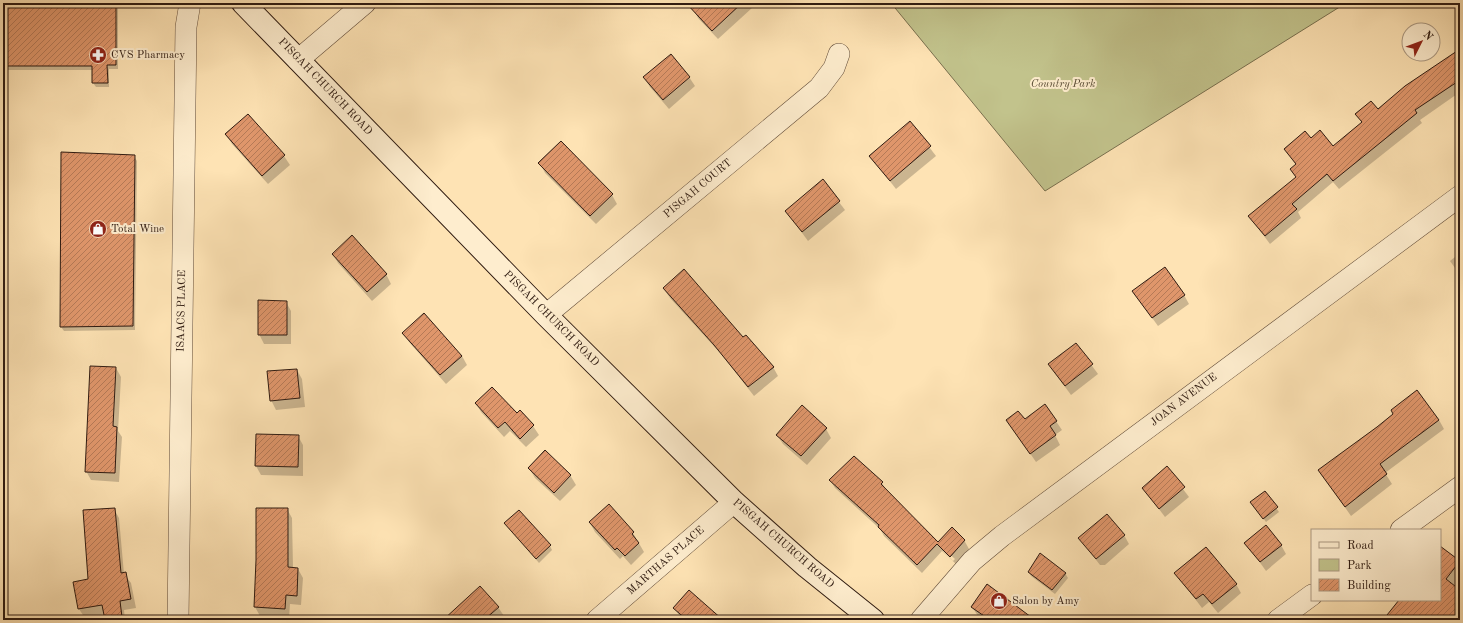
<svg xmlns="http://www.w3.org/2000/svg" width="1463" height="623" font-family="'Old Standard TT',serif">
<style>
.park{fill:#c2c38c;stroke:#786f4e}
.shadow{fill:#0003;fill-rule:evenodd}
.building{fill:url(#building-hatch);stroke:#2f1b11}
.lines{fill:none;stroke-linecap:round;stroke-linejoin:round}
.minor-casing{stroke:#634d3a;stroke-width:22}
.secondary-casing{stroke:#2f1b11;stroke-width:24}
.minor{stroke:#feedce;stroke-width:21}
.secondary{stroke:#feedce;stroke-width:22}
.labels{text-anchor:middle;dominant-baseline:central;stroke-width:4;stroke-linejoin:round;paint-order:stroke}
.poi-label{font-size:11px;fill:#2f1b11;stroke:#feedce;text-anchor:start}
.park-label{font-size:11px;font-style:italic;fill:#5b4d36;stroke:#feedce}
.street-label{font-size:11px;fill:#2f1b11;stroke:#feedce}
</style>
<defs>
<pattern id="building-hatch" width="6" height="6" patternUnits="userSpaceOnUse"><rect width="6" height="6" fill="#df966b"/><path d="M-1 1l2-2M0 6l6-6M5 7l2-2" fill="none" stroke="#b57a57"/></pattern>
</defs>
<rect width="100%" height="100%" fill="#fee3b4"/>
<filter id="stains"><feTurbulence type="fractalNoise" baseFrequency=".005" numOctaves="4"/><feColorMatrix values="0 0 0 0 .2 0 0 0 0 .09 0 0 0 0 .02 0 0 0 .5 -.17"/></filter>
<radialGradient id="worn" r=".72"><stop offset=".6" stop-color="#630" stop-opacity="0"/><stop offset="1" stop-color="#630" stop-opacity=".3"/></radialGradient>
<path class="park" d="M 891,3 L 1346,3 L 1045,191 Z"/>
<g class="shadow">
<path d="M 3,3 L 118,3 L 118,69 L 109,69 L 109,87 L 96,87 L 93,83 L 93,70 L 3,70 Z"/>
<path d="M 690,3 L 749,3 L 752,8 L 718,39 L 698,18 Z"/>
<path d="M 1460,51 L 1460,92 L 1420,120 L 1422,123 L 1339,189 L 1333,182 L 1298,212 L 1301,218 L 1270,244 L 1249,216 L 1296,178 L 1291,169 L 1296,165 L 1285,149 L 1311,139 L 1333,147 L 1362,123 L 1357,114 L 1378,111 Z"/>
<path d="M 689,77 L 695,86 L 669,109 L 650,87 L 644,78 Z"/>
<path d="M 248,115 L 284,156 L 290,165 L 268,184 L 232,144 L 226,135 Z"/>
<path d="M 910,122 L 936,156 L 896,189 L 870,156 Z"/>
<path d="M 134,156 L 137,161 L 135,330 L 64,331 L 61,327 Z"/>
<path d="M 540,163 L 612,195 L 617,204 L 596,224 L 545,173 Z"/>
<path d="M 823,181 L 845,210 L 808,241 L 786,211 Z"/>
<path d="M 1460,253 L 1460,275 L 1450,261 Z"/>
<path d="M 333,254 L 386,274 L 391,284 L 372,301 L 338,263 Z"/>
<path d="M 664,289 L 743,339 L 773,367 L 778,376 L 754,396 L 721,354 L 670,298 Z"/>
<path d="M 1184,295 L 1189,304 L 1158,326 L 1139,300 Z"/>
<path d="M 286,302 L 291,311 L 291,344 L 264,344 L 259,334 Z"/>
<path d="M 403,333 L 462,356 L 467,365 L 446,384 L 409,342 Z"/>
<path d="M 1076,344 L 1098,374 L 1071,395 L 1049,365 Z"/>
<path d="M 1460,356 L 1460,368 L 1455,360 Z"/>
<path d="M 116,368 L 121,377 L 118,431 L 122,437 L 119,482 L 91,480 L 86,471 Z"/>
<path d="M 297,370 L 302,379 L 305,407 L 276,410 L 271,400 Z"/>
<path d="M 476,403 L 517,414 L 520,412 L 533,426 L 539,435 L 526,447 L 510,431 L 504,437 L 481,412 Z"/>
<path d="M 1045,405 L 1062,430 L 1055,435 L 1060,445 L 1036,462 L 1007,420 L 1024,420 Z"/>
<path d="M 1394,414 L 1439,420 L 1444,429 L 1385,473 L 1392,484 L 1351,516 L 1319,470 Z"/>
<path d="M 826,429 L 831,438 L 807,465 L 783,444 L 777,435 Z"/>
<path d="M 298,436 L 303,445 L 303,476 L 261,475 L 256,466 Z"/>
<path d="M 854,457 L 882,483 L 887,491 L 938,543 L 964,540 L 969,549 L 956,564 L 942,551 L 922,573 L 884,536 L 880,529 L 835,488 L 830,480 ZM 944,549 L 955,559 L 953,561 L 943,551 Z"/>
<path d="M 529,468 L 570,475 L 576,485 L 560,501 L 535,478 Z"/>
<path d="M 1167,468 L 1189,497 L 1165,517 L 1143,488 Z"/>
<path d="M 1265,492 L 1279,512 L 1266,522 L 1254,506 Z"/>
<path d="M 609,506 L 633,533 L 644,552 L 631,565 L 623,556 L 620,559 L 595,532 L 590,523 Z"/>
<path d="M 114,509 L 119,518 L 124,574 L 131,583 L 136,608 L 124,610 L 125,620 L 106,620 L 105,614 L 85,618 L 79,609 L 75,582 L 89,580 Z"/>
<path d="M 287,509 L 292,518 L 293,568 L 298,569 L 303,578 L 301,605 L 290,604 L 289,618 L 260,616 L 255,607 L 257,560 Z"/>
<path d="M 505,523 L 550,546 L 552,550 L 539,563 Z"/>
<path d="M 1124,535 L 1129,544 L 1105,565 L 1100,565 L 1080,539 Z"/>
<path d="M 1246,543 L 1281,545 L 1286,554 L 1266,571 Z"/>
<path d="M 1441,548 L 1460,563 L 1460,620 L 1384,620 L 1400,600 L 1440,600 Z"/>
<path d="M 1029,572 L 1065,573 L 1068,578 L 1055,594 L 1031,576 Z"/>
<path d="M 1176,574 L 1236,584 L 1241,593 L 1218,613 L 1209,602 L 1202,608 Z"/>
<path d="M 498,607 L 504,616 L 499,620 L 454,620 Z"/>
<path d="M 972,607 L 1030,620 L 983,620 L 978,616 Z"/>
<path d="M 674,608 L 721,620 L 683,620 Z"/>
</g>
<g class="building">
<path d="M 3,3 L 116,3 L 116,65 L 107,65 L 108,83 L 92,83 L 92,66 L 3,66 Z"/>
<path d="M 686,3 L 742,3 L 712,31 Z"/>
<path d="M 1460,49 L 1460,80 L 1415,110 L 1417,113 L 1333,181 L 1327,174 L 1292,204 L 1297,209 L 1265,236 L 1248,216 L 1296,177 L 1290,169 L 1296,164 L 1284,149 L 1305,131 L 1311,138 L 1320,130 L 1333,146 L 1362,122 L 1355,114 L 1371,101 L 1378,109 L 1405,86 Z"/>
<path d="M 671,54 L 690,77 L 663,100 L 643,77 Z"/>
<path d="M 248,114 L 285,155 L 262,176 L 225,134 Z"/>
<path d="M 910,121 L 931,146 L 890,181 L 869,156 Z"/>
<path d="M 561,141 L 613,194 L 590,216 L 538,163 Z"/>
<path d="M 61,152 L 135,155 L 133,326 L 60,327 Z"/>
<path d="M 823,179 L 840,201 L 802,232 L 785,211 Z"/>
<path d="M 352,235 L 387,274 L 367,292 L 332,254 Z"/>
<path d="M 1165,267 L 1185,295 L 1152,318 L 1132,291 Z"/>
<path d="M 684,269 L 743,337 L 746,335 L 774,367 L 748,387 L 714,345 L 663,288 Z"/>
<path d="M 258,300 L 287,301 L 287,335 L 258,335 Z"/>
<path d="M 424,313 L 462,356 L 440,375 L 402,333 Z"/>
<path d="M 1076,343 L 1093,364 L 1065,386 L 1048,364 Z"/>
<path d="M 90,366 L 116,367 L 113,426 L 117,427 L 115,473 L 85,472 Z"/>
<path d="M 297,369 L 300,398 L 270,401 L 267,371 Z"/>
<path d="M 492,387 L 517,413 L 520,410 L 534,425 L 520,439 L 505,422 L 498,428 L 475,403 Z"/>
<path d="M 1417,390 L 1439,420 L 1380,464 L 1387,474 L 1345,507 L 1318,470 L 1377,427 L 1393,414 L 1391,410 Z"/>
<path d="M 1045,404 L 1057,421 L 1050,426 L 1056,435 L 1030,454 L 1006,420 L 1018,411 L 1025,419 Z"/>
<path d="M 802,405 L 827,428 L 801,456 L 776,435 Z"/>
<path d="M 256,434 L 299,435 L 298,467 L 255,466 Z"/>
<path d="M 545,450 L 571,475 L 554,493 L 528,468 Z"/>
<path d="M 854,456 L 883,482 L 881,484 L 938,542 L 952,527 L 965,540 L 950,557 L 937,544 L 917,565 L 878,527 L 879,525 L 829,480 Z"/>
<path d="M 1167,466 L 1185,487 L 1159,509 L 1142,488 Z"/>
<path d="M 1265,491 L 1278,507 L 1263,519 L 1250,502 Z"/>
<path d="M 609,504 L 634,532 L 632,534 L 639,543 L 625,556 L 617,548 L 615,550 L 589,522 Z"/>
<path d="M 115,508 L 121,573 L 126,572 L 131,599 L 120,601 L 122,617 L 105,620 L 102,605 L 78,609 L 73,582 L 88,579 L 83,510 Z"/>
<path d="M 256,508 L 288,508 L 288,567 L 298,568 L 297,596 L 286,595 L 285,609 L 254,607 L 256,560 Z"/>
<path d="M 519,510 L 551,545 L 536,559 L 504,523 Z"/>
<path d="M 1107,514 L 1125,535 L 1096,559 L 1078,538 Z"/>
<path d="M 1266,525 L 1282,545 L 1260,562 L 1244,543 Z"/>
<path d="M 1440,546 L 1460,561 L 1446,579 L 1460,590 L 1460,620 L 1383,620 L 1399,600 L 1440,600 Z"/>
<path d="M 1206,547 L 1237,584 L 1212,604 L 1203,594 L 1196,599 L 1174,573 Z"/>
<path d="M 1040,553 L 1066,573 L 1052,590 L 1028,572 Z"/>
<path d="M 987,584 L 1035,620 L 990,620 L 971,607 Z"/>
<path d="M 480,586 L 499,607 L 484,620 L 443,620 Z"/>
<path d="M 689,590 L 723,620 L 687,620 L 673,608 Z"/>
</g>
<g class="lines">
<g class="minor-casing">
<g id="minor">
<path d="M 298,60 L 365,3"/>
<path d="M 546,315 L 819,88 L 834,68 L 839,54"/>
<path d="M 1401,530 L 1460,487"/>
<path d="M 178,620 L 186,27 L 190,3"/>
<path d="M 597,620 L 734,502"/>
<path d="M 921,620 L 972,561 L 1002,536 L 1460,196"/>
<path d="M 1278,620 L 1312,595"/>
</g>
</g>
<g class="secondary-casing">
<path id="secondary" d="M 243,3 L 546,315 L 734,502 L 807,567 L 873,620"/>
</g>
<use href="#minor" class="minor"/>
<use href="#secondary" class="secondary"/>
</g>
<defs>
<g id="pharmacy-disc" transform="scale(0.9)"><circle r="9.5" fill="#8f2418" stroke="#feedce"/><path d="M-2-6h4v4h4v4h-4v4h-4v-4h-4v-4h4Z" fill="#fff"/></g>
<g id="shop-disc" transform="scale(0.9)"><circle r="9.5" fill="#8f2418" stroke="#feedce"/><path d="M-5-2.5h2.3a2.7 3.5 0 0 1 5.4 0H5L5.5 6h-11ZM-1.5-2.5h3a1.5 2.3 0 0 0-3 0Z" fill="#fff"/></g>
</defs>
<g fill-rule="evenodd">
<use href="#pharmacy-disc" x="98" y="55"/>
<use href="#shop-disc" x="98" y="229"/>
<use href="#shop-disc" x="999" y="601"/>
</g>
<g class="labels">
<g class="poi-label">
<text x="111" y="55">CVS Pharmacy</text>
<text x="111" y="229">Total Wine</text>
<text x="1012" y="601">Salon by Amy</text>
</g>
<g class="park-label">
<text x="1063" y="84">Country Park</text>
</g>
<g class="street-label">
<text transform="translate(325 87) rotate(46)">PISGAH CHURCH ROAD</text>
<text transform="translate(698 189) rotate(-40)">PISGAH COURT</text>
<text transform="translate(182 311) rotate(-89)">ISAACS PLACE</text>
<text transform="translate(551 319) rotate(45)">PISGAH CHURCH ROAD</text>
<text transform="translate(1184 400) rotate(-37)">JOAN AVENUE</text>
<text transform="translate(783 544) rotate(41)">PISGAH CHURCH ROAD</text>
<text transform="translate(666 561) rotate(-41)">MARTHAS PLACE</text>
</g>
</g>
<rect width="1463" height="623" fill="none" stroke="#fee3b4" stroke-width="16"/>
<rect x="4" y="4" width="1455" height="615" fill="none" stroke="#2f1b11" stroke-width="2"/>
<rect x="8" y="8" width="1447" height="607" fill="none" stroke="#2f1b11"/>
<rect x="1311" y="529" width="130" height="72" fill="#feedce" stroke="#ab9982"/>
<rect x="1319" y="542" width="20" height="6" fill="#feedce" stroke="#ab9982"/>
<text x="1347" y="549" font-size="12" fill="#2f1b11">Road</text>
<rect x="1319" y="559" width="20" height="12" fill="#c2c38c" stroke="#ab9982"/>
<text x="1347" y="569" font-size="12" fill="#2f1b11">Park</text>
<rect x="1319" y="579" width="20" height="12" fill="url(#building-hatch)" stroke="#ab9982"/>
<text x="1347" y="589" font-size="12" fill="#2f1b11">Building</text>
<g transform="translate(1421 42) rotate(48)"><circle r="19" fill="#feedce" stroke="#ab9982"/>
<path d="M0-3L7 15L0 10L-7 15Z" fill="#8f2418"/>
<text y="-6" font-size="11" font-weight="bold" text-anchor="middle" fill="#2f1b11">N</text>
</g>
<rect width="100%" height="100%" filter="url(#stains)"/>
<rect width="100%" height="100%" fill="url(#worn)"/>
</svg>
